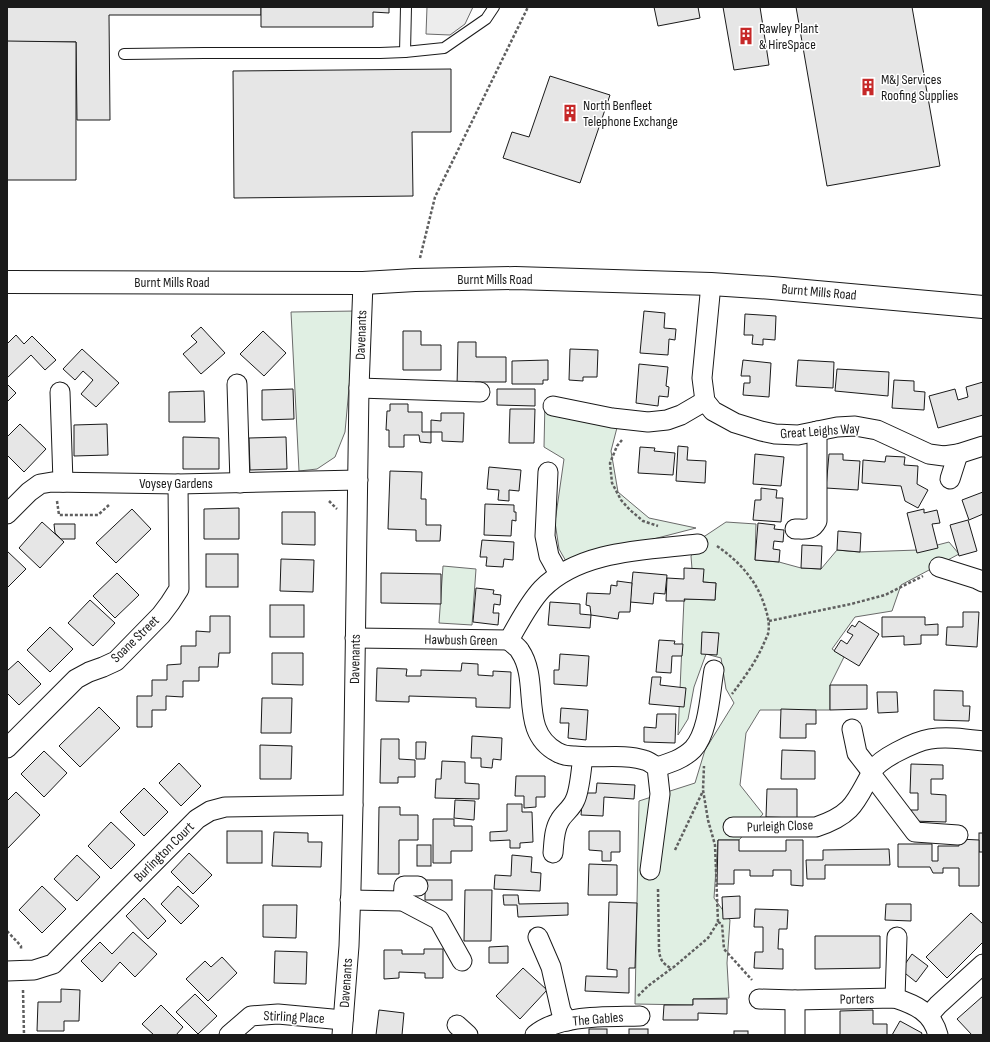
<svg xmlns="http://www.w3.org/2000/svg" width="990" height="1042" font-family="'Sofia Sans Condensed',sans-serif">
<style>
.green{fill:#e0efe3;stroke:#6a6a6a}
.parking{fill:#ededed;stroke:#6a6a6a}
.building{fill:#e6e6e6;stroke:#1a1a1a}
.lines{fill:none;stroke-linecap:round;stroke-linejoin:round}
.service-casing{stroke:#1a1a1a;stroke-width:12}
.minor-casing{stroke:#1a1a1a;stroke-width:21}
.tertiary-casing{stroke:#1a1a1a;stroke-width:24}
.path{stroke:#5f5f5f;stroke-width:2.5;stroke-dasharray:3 2;stroke-linecap:butt}
.service{stroke:#fff;stroke-width:10}
.minor{stroke:#fff;stroke-width:19}
.tertiary{stroke:#fff;stroke-width:22}
.labels{text-anchor:middle;dominant-baseline:central;stroke-width:3;stroke-linejoin:round;paint-order:stroke}
.poi-label{font-size:14px;fill:#1a1a1a;stroke:#fff;text-anchor:start}
.street-label{font-size:14px;fill:#1a1a1a;stroke:#fff}
</style>
<rect width="100%" height="100%" fill="#fff"/>
<g class="green">
<path d="M 356,311 L 345,432 L 335,457 L 317,469 L 299,471 L 291,312 Z"/>
<path d="M 545,401 L 621,412 L 611,451 L 618,492 L 649,518 L 696,528 L 580,558 L 567,563 L 559,549 L 555,522 L 564,459 L 544,447 Z"/>
<path d="M 726,522 L 756,524 L 755,560 L 779,562 L 801,568 L 821,569 L 837,550 L 860,552 L 918,550 L 949,542 L 959,554 L 901,585 L 892,611 L 855,617 L 832,649 L 844,657 L 830,685 L 830,710 L 760,710 L 746,733 L 740,785 L 763,814 L 739,840 L 718,840 L 714,898 L 730,920 L 727,963 L 729,998 L 693,999 L 693,1005 L 635,1004 L 639,801 L 695,783 L 705,750 L 734,703 L 726,689 L 721,658 L 706,654 L 694,687 L 688,719 L 678,735 L 684,599 L 715,600 L 716,583 L 703,582 L 692,569 L 691,556 L 702,538 Z"/>
<path d="M 443,566 L 476,569 L 472,625 L 439,623 Z"/>
</g>
<path class="parking" d="M 427,7 L 473,7 L 465,24 L 450,35 L 426,34 Z"/>
<g class="building">
<path d="M 7,7 L 261,7 L 261,15 L 109,15 L 110,120 L 77,120 L 76,42 L 7,42 Z"/>
<path d="M 261,7 L 389,7 L 389,13 L 373,12 L 373,27 L 261,27 Z"/>
<path d="M 654,7 L 698,7 L 700,18 L 658,26 Z"/>
<path d="M 723,7 L 760,7 L 769,65 L 734,70 Z"/>
<path d="M 796,7 L 912,7 L 940,166 L 827,186 Z"/>
<path d="M 7,41 L 76,42 L 76,180 L 7,180 Z"/>
<path d="M 451,69 L 451,132 L 412,132 L 413,196 L 234,198 L 233,71 Z"/>
<path d="M 550,76 L 610,95 L 580,183 L 503,158 L 512,132 L 529,137 Z"/>
<path d="M 644,311 L 665,313 L 664,328 L 676,329 L 675,340 L 669,339 L 668,355 L 640,353 Z"/>
<path d="M 745,314 L 776,316 L 775,340 L 763,339 L 763,345 L 752,344 L 753,335 L 744,335 Z"/>
<path d="M 201,327 L 225,353 L 201,374 L 183,354 L 197,342 L 191,336 Z"/>
<path d="M 263,331 L 286,353 L 264,376 L 240,354 Z"/>
<path d="M 403,331 L 421,331 L 421,345 L 441,345 L 441,370 L 403,370 Z"/>
<path d="M 16,335 L 24,344 L 32,336 L 56,360 L 45,370 L 31,355 L 7,378 L 7,344 Z"/>
<path d="M 458,342 L 476,342 L 476,357 L 506,357 L 506,382 L 475,382 L 475,387 L 457,387 Z"/>
<path d="M 82,349 L 119,383 L 96,407 L 81,394 L 93,380 L 83,371 L 75,380 L 63,369 Z"/>
<path d="M 570,349 L 598,350 L 597,377 L 583,377 L 583,381 L 569,380 Z"/>
<path d="M 548,360 L 548,380 L 543,380 L 543,384 L 512,384 L 512,361 Z"/>
<path d="M 743,360 L 771,363 L 769,397 L 743,395 L 744,383 L 750,383 L 750,376 L 741,376 Z"/>
<path d="M 798,360 L 834,362 L 833,388 L 796,386 Z"/>
<path d="M 639,364 L 668,367 L 666,386 L 669,387 L 668,397 L 659,396 L 658,406 L 636,403 Z"/>
<path d="M 837,369 L 889,372 L 888,396 L 835,391 Z"/>
<path d="M 894,380 L 914,381 L 914,391 L 925,392 L 924,410 L 892,408 Z"/>
<path d="M 983,382 L 983,415 L 938,428 L 929,396 L 955,389 L 958,400 L 968,397 L 966,387 Z"/>
<path d="M 7,384 L 16,393 L 7,402 Z"/>
<path d="M 293,389 L 294,419 L 262,420 L 262,390 Z"/>
<path d="M 497,389 L 535,389 L 535,406 L 497,405 Z"/>
<path d="M 204,391 L 205,422 L 169,422 L 169,392 Z"/>
<path d="M 390,404 L 408,404 L 408,412 L 422,412 L 422,432 L 431,432 L 431,443 L 420,442 L 419,435 L 404,435 L 404,447 L 389,447 L 389,430 L 386,430 L 387,411 L 390,411 Z"/>
<path d="M 510,409 L 535,409 L 534,443 L 509,443 Z"/>
<path d="M 441,413 L 464,413 L 463,442 L 442,441 L 442,432 L 431,432 L 431,420 L 441,421 Z"/>
<path d="M 20,424 L 46,449 L 24,472 L 7,455 L 7,437 Z"/>
<path d="M 107,424 L 108,455 L 74,456 L 74,425 Z"/>
<path d="M 183,437 L 219,438 L 219,469 L 183,469 Z"/>
<path d="M 286,437 L 287,469 L 250,470 L 249,438 Z"/>
<path d="M 678,446 L 688,447 L 687,460 L 706,461 L 705,483 L 676,481 Z"/>
<path d="M 640,447 L 655,448 L 654,451 L 675,453 L 673,475 L 638,473 Z"/>
<path d="M 755,454 L 784,457 L 781,486 L 753,484 Z"/>
<path d="M 829,454 L 843,454 L 843,460 L 860,461 L 858,490 L 826,488 Z"/>
<path d="M 886,456 L 905,457 L 904,465 L 918,466 L 917,484 L 928,490 L 918,508 L 905,501 L 901,486 L 862,483 L 863,460 L 885,462 Z"/>
<path d="M 489,467 L 521,470 L 519,491 L 509,490 L 509,501 L 498,500 L 499,490 L 487,489 Z"/>
<path d="M 390,471 L 422,472 L 421,499 L 426,499 L 426,525 L 441,525 L 440,541 L 416,541 L 416,530 L 388,529 Z"/>
<path d="M 761,488 L 777,490 L 776,498 L 783,498 L 781,522 L 753,520 L 755,500 L 761,500 Z"/>
<path d="M 983,492 L 983,514 L 969,520 L 962,500 Z"/>
<path d="M 485,504 L 514,505 L 514,512 L 516,512 L 516,521 L 512,520 L 511,536 L 484,535 Z"/>
<path d="M 239,508 L 239,539 L 204,539 L 204,509 Z"/>
<path d="M 132,509 L 151,529 L 116,563 L 96,543 Z"/>
<path d="M 924,509 L 924,513 L 937,510 L 940,523 L 932,524 L 938,548 L 917,553 L 907,513 Z"/>
<path d="M 282,512 L 315,512 L 315,545 L 282,544 Z"/>
<path d="M 968,520 L 977,551 L 959,556 L 950,525 Z"/>
<path d="M 42,522 L 64,542 L 40,568 L 19,548 Z"/>
<path d="M 758,523 L 775,525 L 774,529 L 784,530 L 783,542 L 774,541 L 773,549 L 780,550 L 779,562 L 755,560 Z"/>
<path d="M 54,524 L 75,524 L 75,539 L 61,539 L 55,533 Z"/>
<path d="M 838,531 L 861,533 L 860,552 L 837,550 Z"/>
<path d="M 482,540 L 514,542 L 513,560 L 504,559 L 503,567 L 486,566 L 487,557 L 480,557 Z"/>
<path d="M 802,545 L 822,546 L 821,569 L 801,568 Z"/>
<path d="M 7,551 L 26,569 L 7,588 Z"/>
<rect x="206" y="554" width="32" height="33"/>
<path d="M 281,559 L 314,560 L 313,592 L 280,591 Z"/>
<path d="M 684,568 L 704,569 L 703,582 L 716,583 L 715,600 L 684,599 L 685,601 L 666,601 L 667,578 L 684,579 Z"/>
<path d="M 633,572 L 667,575 L 665,594 L 654,593 L 653,604 L 630,602 Z"/>
<path d="M 117,573 L 139,595 L 115,618 L 93,596 Z"/>
<path d="M 381,573 L 441,574 L 441,604 L 381,603 Z"/>
<path d="M 617,581 L 632,583 L 630,612 L 619,612 L 618,619 L 591,615 L 590,606 L 586,605 L 587,593 L 610,594 L 611,585 L 617,586 Z"/>
<path d="M 476,588 L 494,590 L 493,594 L 501,595 L 500,605 L 494,604 L 493,613 L 499,613 L 498,625 L 473,622 Z"/>
<path d="M 90,600 L 115,623 L 93,646 L 68,623 Z"/>
<path d="M 550,602 L 580,604 L 580,614 L 591,615 L 590,628 L 548,625 Z"/>
<rect x="270" y="605" width="34" height="32"/>
<path d="M 963,612 L 979,612 L 977,647 L 946,645 L 947,627 L 963,627 Z"/>
<path d="M 210,616 L 230,616 L 230,653 L 219,653 L 218,667 L 199,667 L 199,681 L 183,681 L 183,697 L 166,696 L 166,710 L 152,710 L 152,727 L 137,727 L 137,696 L 152,696 L 152,680 L 167,680 L 167,665 L 181,664 L 181,646 L 196,646 L 196,631 L 210,632 Z"/>
<path d="M 882,617 L 925,617 L 925,625 L 938,624 L 938,635 L 921,635 L 921,644 L 904,645 L 904,636 L 882,637 Z"/>
<path d="M 859,621 L 879,634 L 859,666 L 834,651 L 841,640 L 847,644 L 853,635 L 847,632 L 852,625 L 855,627 Z"/>
<path d="M 50,627 L 73,649 L 50,672 L 27,650 Z"/>
<path d="M 702,632 L 719,633 L 717,655 L 701,654 Z"/>
<path d="M 659,640 L 675,641 L 674,644 L 683,644 L 682,656 L 672,656 L 671,673 L 656,672 Z"/>
<path d="M 272,653 L 303,653 L 303,685 L 272,684 Z"/>
<path d="M 560,654 L 589,656 L 587,686 L 554,684 L 554,670 L 559,670 Z"/>
<path d="M 18,661 L 41,684 L 19,705 L 7,693 L 7,671 Z"/>
<path d="M 462,663 L 478,664 L 478,675 L 493,676 L 493,671 L 511,672 L 510,708 L 476,707 L 476,698 L 409,696 L 409,702 L 376,701 L 377,668 L 407,669 L 406,676 L 421,676 L 421,670 L 461,671 Z"/>
<path d="M 652,677 L 661,677 L 660,685 L 686,688 L 684,707 L 649,704 Z"/>
<path d="M 830,685 L 867,685 L 867,709 L 830,710 Z"/>
<path d="M 934,690 L 963,691 L 963,706 L 970,706 L 969,721 L 934,720 Z"/>
<path d="M 877,692 L 897,692 L 898,712 L 878,713 Z"/>
<path d="M 262,698 L 292,698 L 291,733 L 261,733 Z"/>
<path d="M 99,707 L 120,728 L 80,767 L 59,746 Z"/>
<path d="M 561,708 L 588,710 L 586,740 L 568,738 L 569,723 L 560,723 Z"/>
<path d="M 781,709 L 816,710 L 816,724 L 806,724 L 806,738 L 780,738 Z"/>
<path d="M 657,714 L 676,714 L 675,743 L 644,742 L 644,727 L 656,728 Z"/>
<path d="M 472,736 L 502,738 L 501,760 L 493,759 L 492,768 L 481,767 L 481,758 L 471,758 Z"/>
<path d="M 381,739 L 399,739 L 399,759 L 415,760 L 415,777 L 398,777 L 398,783 L 380,783 Z"/>
<path d="M 416,742 L 426,742 L 425,759 L 416,759 Z"/>
<path d="M 260,745 L 292,746 L 291,779 L 260,779 Z"/>
<path d="M 782,750 L 815,751 L 815,779 L 781,779 Z"/>
<path d="M 44,751 L 67,773 L 44,797 L 21,774 Z"/>
<path d="M 442,761 L 465,762 L 465,783 L 479,784 L 479,799 L 435,798 L 436,779 L 441,779 Z"/>
<path d="M 179,763 L 201,786 L 181,806 L 159,783 Z"/>
<path d="M 911,764 L 943,765 L 943,779 L 931,779 L 931,794 L 946,795 L 946,822 L 910,821 L 911,810 L 918,810 L 918,793 L 910,793 Z"/>
<path d="M 516,776 L 545,776 L 545,797 L 536,797 L 536,807 L 524,808 L 524,796 L 515,796 Z"/>
<path d="M 597,783 L 635,785 L 634,799 L 604,797 L 603,816 L 581,815 L 583,793 L 596,793 Z"/>
<path d="M 144,788 L 168,812 L 144,836 L 120,812 Z"/>
<path d="M 767,789 L 797,789 L 797,818 L 766,817 Z"/>
<path d="M 16,792 L 40,815 L 7,849 L 7,801 Z"/>
<path d="M 455,800 L 475,801 L 474,820 L 454,818 Z"/>
<path d="M 507,804 L 522,804 L 522,812 L 532,812 L 533,842 L 520,843 L 520,848 L 510,848 L 510,840 L 490,841 L 490,832 L 507,831 Z"/>
<path d="M 379,807 L 400,807 L 400,815 L 418,815 L 418,840 L 399,840 L 399,874 L 378,874 Z"/>
<path d="M 433,819 L 454,819 L 454,826 L 472,826 L 472,851 L 451,851 L 451,863 L 433,863 Z"/>
<path d="M 111,822 L 135,845 L 111,869 L 88,846 Z"/>
<rect x="227" y="831" width="35" height="32"/>
<path d="M 589,831 L 620,831 L 620,852 L 611,852 L 611,861 L 602,861 L 602,851 L 589,850 Z"/>
<path d="M 274,832 L 308,833 L 308,842 L 322,842 L 321,867 L 272,866 Z"/>
<rect x="979" y="833" width="4" height="19"/>
<path d="M 959,839 L 979,840 L 979,886 L 959,886 L 959,868 L 943,868 L 943,873 L 933,873 L 930,867 L 898,867 L 898,844 L 932,844 L 932,861 L 938,861 L 938,846 L 959,846 Z"/>
<path d="M 718,840 L 739,840 L 739,851 L 786,851 L 786,840 L 803,840 L 803,886 L 791,885 L 791,870 L 773,870 L 773,876 L 750,876 L 750,870 L 734,870 L 734,884 L 717,884 Z"/>
<rect x="417" y="845" width="14" height="21"/>
<path d="M 889,849 L 890,865 L 825,865 L 825,879 L 807,879 L 806,860 L 823,860 L 823,850 Z"/>
<path d="M 189,853 L 212,875 L 193,894 L 171,872 Z"/>
<path d="M 77,855 L 100,877 L 77,901 L 54,879 Z"/>
<path d="M 512,855 L 532,857 L 531,872 L 541,873 L 540,891 L 494,889 L 495,875 L 511,876 Z"/>
<path d="M 589,864 L 617,865 L 617,895 L 588,895 Z"/>
<rect x="425" y="880" width="27" height="20"/>
<path d="M 42,886 L 66,909 L 42,933 L 19,910 Z"/>
<path d="M 178,886 L 199,906 L 181,924 L 161,904 Z"/>
<path d="M 465,890 L 492,890 L 491,941 L 464,941 Z"/>
<path d="M 503,895 L 518,895 L 519,904 L 568,903 L 568,915 L 518,917 L 517,905 L 504,905 Z"/>
<path d="M 740,896 L 740,918 L 723,919 L 722,897 Z"/>
<path d="M 144,898 L 166,921 L 148,939 L 126,916 Z"/>
<path d="M 609,902 L 637,903 L 635,968 L 629,968 L 629,993 L 585,991 L 586,976 L 617,977 L 617,970 L 607,969 Z"/>
<path d="M 886,904 L 911,904 L 911,921 L 885,920 Z"/>
<path d="M 263,905 L 297,905 L 296,938 L 263,937 Z"/>
<path d="M 755,909 L 788,910 L 787,929 L 779,929 L 778,949 L 783,949 L 783,969 L 754,968 L 755,952 L 763,952 L 763,927 L 754,927 Z"/>
<path d="M 971,913 L 983,924 L 983,942 L 947,978 L 926,957 Z"/>
<path d="M 133,932 L 157,954 L 135,977 L 120,962 L 102,982 L 81,961 L 100,942 L 112,954 Z"/>
<path d="M 815,936 L 880,936 L 880,968 L 815,969 Z"/>
<path d="M 508,946 L 508,963 L 489,963 L 489,947 Z"/>
<path d="M 424,949 L 443,949 L 443,978 L 425,978 L 425,973 L 399,972 L 399,978 L 384,979 L 384,950 L 402,950 L 402,954 L 424,954 Z"/>
<path d="M 275,951 L 307,952 L 306,984 L 274,983 Z"/>
<path d="M 912,954 L 928,966 L 916,982 L 901,970 Z"/>
<path d="M 222,957 L 237,973 L 208,1001 L 186,979 L 205,961 L 211,967 Z"/>
<path d="M 523,968 L 547,990 L 520,1019 L 496,996 Z"/>
<path d="M 61,989 L 80,990 L 79,1021 L 64,1021 L 64,1031 L 37,1031 L 38,1002 L 61,1002 Z"/>
<path d="M 195,994 L 217,1016 L 198,1034 L 176,1012 Z"/>
<path d="M 983,996 L 983,1034 L 982,1035 L 972,1035 L 957,1019 Z"/>
<path d="M 693,999 L 727,999 L 727,1014 L 698,1013 L 698,1020 L 663,1020 L 664,1005 L 693,1005 Z"/>
<path d="M 161,1005 L 183,1027 L 176,1035 L 154,1035 L 142,1024 Z"/>
<path d="M 379,1010 L 404,1013 L 402,1035 L 376,1035 Z"/>
<path d="M 873,1010 L 873,1024 L 887,1024 L 887,1035 L 840,1035 L 840,1011 Z"/>
<path d="M 900,1021 L 922,1033 L 921,1035 L 892,1035 Z"/>
<rect x="589" y="1029" width="18" height="6"/>
<rect x="629" y="1029" width="19" height="6"/>
<rect x="734" y="1031" width="14" height="4"/>
</g>
<g class="lines">
<g class="service-casing">
<g id="service">
<path d="M 405,52 L 406,7"/>
<path d="M 124,54 L 204,53 L 380,53 L 405,52 L 444,48 L 486,19 L 494,7"/>
</g>
</g>
<g class="minor-casing">
<g id="minor">
<path d="M 711,284 L 702,378 L 705,401 L 713,411 L 735,423 L 761,431 L 775,434 L 798,435 L 837,427 L 855,426 L 877,430 L 929,454 L 944,456 L 958,454 L 983,446"/>
<path d="M 237,384 L 240,483"/>
<path d="M 359,388 L 480,392"/>
<path d="M 60,392 L 63,482"/>
<path d="M 553,406 L 612,418 L 648,422 L 667,420 L 681,415 L 705,401"/>
<path d="M 548,472 L 545,536 L 549,556 L 559,574"/>
<path d="M 950,479 L 958,454"/>
<path d="M 7,514 L 29,492 L 40,484 L 52,482 L 178,484 L 358,480"/>
<path d="M 795,529 C 805,529 812,531 817,521 L 817,431"/>
<path d="M 939,567 L 977,579 L 983,582"/>
<path d="M 355,638 L 509,640 C 519,623 528,604 542,589 C 580,550 647,550 698,544"/>
<path d="M 509,640 C 512,644 518,647 520,651 C 541,682 518,731 557,752 C 562,755 569,756 574,756 C 597,759 623,753 644,760 C 649,761 653,765 657,767 L 660,794 L 650,870"/>
<path d="M 852,729 L 857,753 L 871,771"/>
<path d="M 7,748 L 76,679 L 89,672 L 103,667 L 116,661 L 161,615 L 170,603 L 179,589 L 178,484"/>
<path d="M 657,767 C 670,763 683,759 693,749 C 709,732 710,692 714,670"/>
<path d="M 871,774 L 915,832 L 958,835"/>
<path d="M 733,827 L 816,827 C 828,823 840,818 849,809 C 858,800 864,786 871,774 C 874,760 917,741 930,739 C 947,736 967,739 983,741"/>
<path d="M 553,853 C 554,842 554,829 560,820 C 564,813 572,808 575,800 C 580,790 581,769 583,757"/>
<path d="M 350,900 L 403,901 L 439,920 L 462,961"/>
<path d="M 403,901 L 404,886 L 418,886"/>
<path d="M 538,937 L 551,967 L 561,1011 L 567,1021"/>
<path d="M 7,971 L 34,970 L 53,964 L 197,819 L 210,811 L 225,807 L 353,805"/>
<path d="M 895,998 L 897,937"/>
<path d="M 759,999 L 795,1000 L 895,998 C 916,1005 932,1012 938,1035"/>
<path d="M 795,1000 L 795,1034"/>
<path d="M 929,1015 L 938,1005 L 983,964"/>
<path d="M 457,1025 L 468,1035"/>
<path d="M 229,1035 L 251,1016 L 278,1014 L 343,1020"/>
<path d="M 342,1035 L 349,946 L 351,888 L 353,805 L 359,388 L 363,283"/>
<path d="M 535,1035 C 559,1014 609,1017 640,1016"/>
</g>
</g>
<g class="tertiary-casing">
<path id="tertiary" d="M 7,282 L 363,283 L 415,280 L 515,278 L 711,284 L 772,288 L 983,307"/>
</g>
<g class="path">
<path d="M 420,258 L 435,197 L 528,7"/>
<path d="M 622,440 L 617,446 L 610,463 L 612,483 L 621,500 L 630,510 L 643,521 L 658,526"/>
<path d="M 57,501 L 59,515 L 98,515 L 110,504"/>
<path d="M 329,501 L 337,509"/>
<path d="M 717,546 C 740,562 757,581 765,607 C 768,616 770,625 768,634 C 767,637 765,640 764,643 C 756,662 744,678 732,694"/>
<path d="M 769,621 L 851,604 L 885,595 L 923,576"/>
<path d="M 675,850 L 703,791"/>
<path d="M 658,889 L 659,949 C 660,960 662,963 672,969"/>
<path d="M 718,922 L 722,924 L 724,949 L 752,980"/>
<path d="M 7,931 L 21,946 L 21,950"/>
<path d="M 23,990 L 24,1035"/>
<path d="M 638,996 L 648,986 L 675,966 L 708,938 L 718,922 L 715,845 L 708,820 L 703,790 L 704,766"/>
</g>
<use href="#service" class="service"/>
<use href="#minor" class="minor"/>
<use href="#tertiary" class="tertiary"/>
</g>
<defs>
<g id="building-bare" transform="scale(1.38)"><path d="M-4-6H4V6H1V3H-1V6H-4ZM-2.5-4.3h1.7v1.8h-1.7ZM.8-4.3h1.7v1.8H.8ZM-2.5-1h1.7V.8h-1.7ZM.8-1h1.7V.8H.8Z" fill="#c62828" stroke="#fff" stroke-width="2.5" paint-order="stroke"/></g>
</defs>
<g fill-rule="evenodd">
<use href="#building-bare" x="746" y="36"/>
<use href="#building-bare" x="868" y="87"/>
<use href="#building-bare" x="570" y="113"/>
</g>
<g class="labels">
<g class="poi-label">
<text x="759" y="28">Rawley Plant<tspan x="759" dy="16">&amp; HireSpace</tspan></text>
<text x="881" y="79">M&amp;J Services<tspan x="881" dy="16">Roofing Supplies</tspan></text>
<text x="583" y="105">North Benfleet<tspan x="583" dy="16">Telephone Exchange</tspan></text>
</g>
<g class="street-label">
<text x="495" y="279">Burnt Mills Road</text>
<text x="172" y="282">Burnt Mills Road</text>
<text transform="translate(819 292) rotate(5)">Burnt Mills Road</text>
<text transform="translate(361 335) rotate(-88)">Davenants</text>
<text transform="translate(820 431) rotate(-4)">Great Leighs Way</text>
<text x="176" y="483">Voysey Gardens</text>
<text transform="translate(135 639) rotate(-44)">Soane Street</text>
<text transform="translate(461 640) rotate(1)">Hawbush Green</text>
<text transform="translate(355 659) rotate(-89)">Davenants</text>
<text transform="translate(780 826) rotate(-2)">Purleigh Close</text>
<text transform="translate(164 852) rotate(-45)">Burlington Court</text>
<text transform="translate(346 983) rotate(-86)">Davenants</text>
<text transform="translate(857 999) rotate(-1)">Porters</text>
<text transform="translate(294 1017) rotate(3)">Stirling Place</text>
<text transform="translate(598 1019) rotate(-5)">The Gables</text>
</g>
</g>
<rect width="990" height="1042" fill="none" stroke="#1a1a1a" stroke-width="16"/>
</svg>
